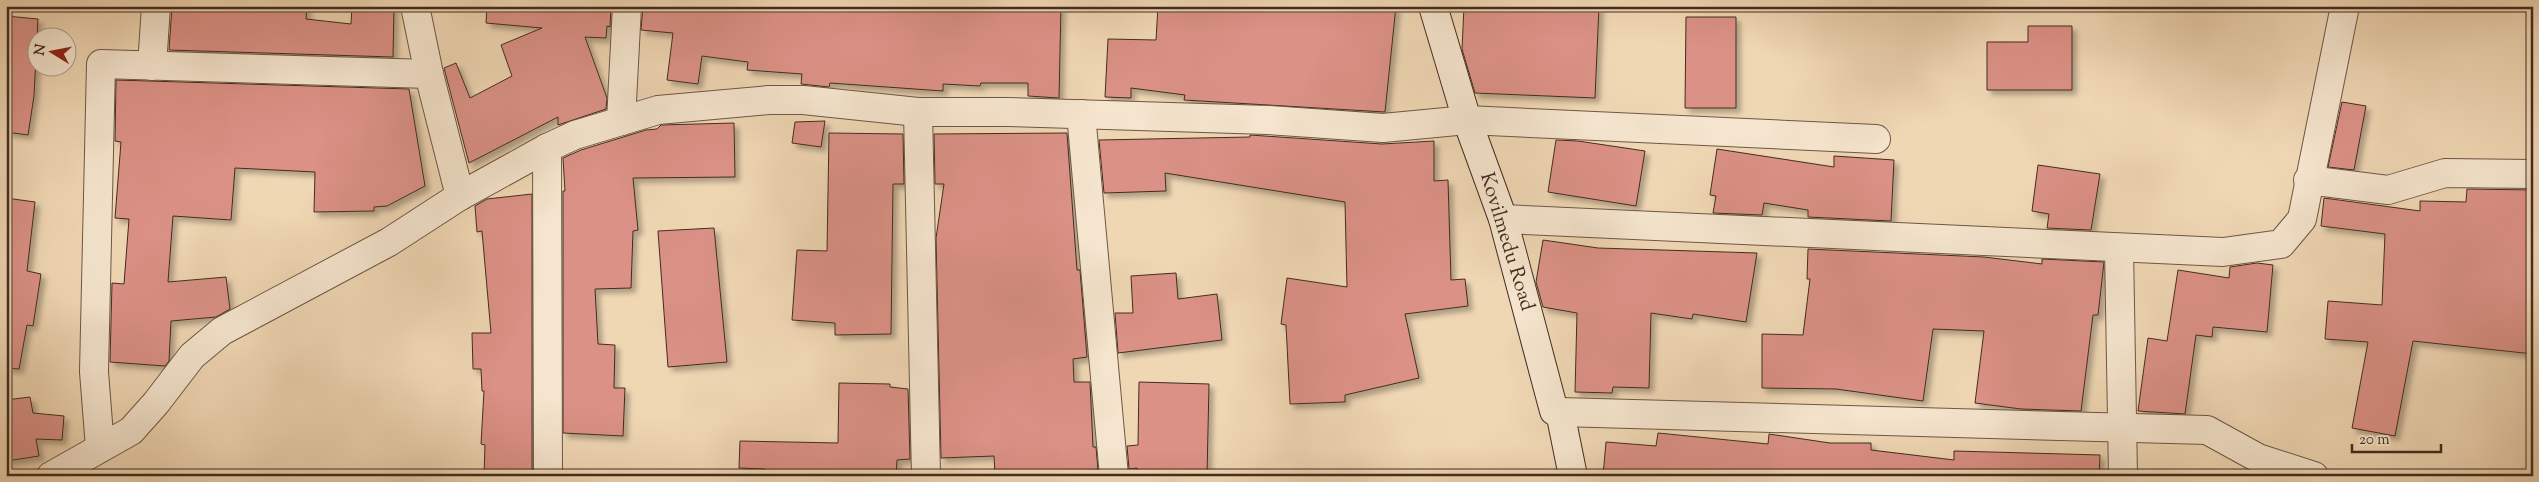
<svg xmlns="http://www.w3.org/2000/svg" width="2539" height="482" font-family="'Sorts Mill Goudy',serif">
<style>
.building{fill:#db9186;stroke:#432c20;filter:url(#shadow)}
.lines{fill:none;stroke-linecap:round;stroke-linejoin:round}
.street-casing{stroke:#6e5745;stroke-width:30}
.secondary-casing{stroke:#432c20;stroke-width:30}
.street{stroke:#f5e5ce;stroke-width:28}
.secondary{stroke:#f5e5ce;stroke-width:28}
.labels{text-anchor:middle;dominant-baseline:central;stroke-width:4;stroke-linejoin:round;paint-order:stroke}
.street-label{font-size:20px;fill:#432c20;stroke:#f5e5ce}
</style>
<defs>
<filter id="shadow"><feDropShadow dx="4.5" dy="4.5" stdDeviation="2.5" flood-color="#0004"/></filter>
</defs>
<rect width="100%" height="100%" fill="#f0d7b4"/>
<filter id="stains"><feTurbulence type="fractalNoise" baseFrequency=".004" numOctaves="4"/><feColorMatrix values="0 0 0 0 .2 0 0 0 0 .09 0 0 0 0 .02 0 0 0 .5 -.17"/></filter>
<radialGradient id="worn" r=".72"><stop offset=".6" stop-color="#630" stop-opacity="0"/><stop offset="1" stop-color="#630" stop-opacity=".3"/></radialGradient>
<g class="building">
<path d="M 172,6 L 307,6 L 306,19 L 351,24 L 352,6 L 394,6 L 393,57 L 169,50 Z"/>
<path d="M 487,6 L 611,6 L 610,27 L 607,26 L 606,38 L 585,37 L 607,98 L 606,109 L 558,125 L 558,117 L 469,163 L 444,68 L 456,63 L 470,98 L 512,76 L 501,45 L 542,28 L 486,23 Z"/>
<path d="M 643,6 L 1061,6 L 1059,98 L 1028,96 L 1028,83 L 981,83 L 980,86 L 943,84 L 943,91 L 830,83 L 829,87 L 801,84 L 802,74 L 747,70 L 748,62 L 702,56 L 698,84 L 667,80 L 673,33 L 641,30 Z"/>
<path d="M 1158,6 L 1396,6 L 1385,112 L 1184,100 L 1185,95 L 1131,88 L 1131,98 L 1105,97 L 1108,39 L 1156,40 Z"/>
<path d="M 1464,6 L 1599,6 L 1595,98 L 1475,93 L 1462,49 Z"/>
<path d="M 6,16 L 38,19 L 34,96 L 28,135 L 6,132 Z"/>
<path d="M 1686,17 L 1736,17 L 1736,108 L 1685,108 Z"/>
<path d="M 2028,26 L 2072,26 L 2072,90 L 1987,90 L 1987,42 L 2028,42 Z"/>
<path d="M 116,80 L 409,89 L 425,186 L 387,206 L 374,207 L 374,211 L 314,212 L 315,172 L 235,168 L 231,220 L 173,216 L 168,282 L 226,277 L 230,309 L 216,317 L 171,321 L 169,361 L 165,366 L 110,362 L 112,283 L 124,284 L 129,219 L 115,218 L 121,142 L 115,141 Z"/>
<path d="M 2342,102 L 2366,106 L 2354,170 L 2328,167 Z"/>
<path d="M 825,121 L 821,147 L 792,143 L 795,122 Z"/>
<path d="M 734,123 L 735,177 L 633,178 L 638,230 L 633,231 L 631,288 L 595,289 L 598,344 L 615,345 L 614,388 L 625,388 L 623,436 L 563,433 L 563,191 L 565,191 L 563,158 L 581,150 L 646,130 L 657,129 L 661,125 Z"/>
<path d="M 829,133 L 903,134 L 904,184 L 893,184 L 891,334 L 835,335 L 835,323 L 792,320 L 797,250 L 827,251 Z"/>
<path d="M 1067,133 L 1077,270 L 1080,270 L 1087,357 L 1073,359 L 1074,382 L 1090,382 L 1093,447 L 1096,447 L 1098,470 L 995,474 L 994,456 L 941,458 L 936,238 L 944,184 L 935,184 L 934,134 Z"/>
<path d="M 1250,135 L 1382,144 L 1434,141 L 1434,181 L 1448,180 L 1451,280 L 1465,279 L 1468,306 L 1405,314 L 1419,378 L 1345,395 L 1345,402 L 1290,404 L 1286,325 L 1281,324 L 1287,278 L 1347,287 L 1345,202 L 1165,173 L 1166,191 L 1104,193 L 1099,140 L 1250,137 Z"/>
<path d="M 1556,140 L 1578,141 L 1645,151 L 1636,206 L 1548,192 Z"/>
<path d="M 1717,149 L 1834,167 L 1834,156 L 1894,160 L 1891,221 L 1808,217 L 1808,210 L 1764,203 L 1762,215 L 1713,213 L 1716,196 L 1710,195 Z"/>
<path d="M 2038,165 L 2100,174 L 2091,230 L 2047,228 L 2049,214 L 2032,211 Z"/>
<path d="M 2467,189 L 2533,190 L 2533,354 L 2413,341 L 2395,436 L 2352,428 L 2368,342 L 2325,339 L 2328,301 L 2382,305 L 2385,234 L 2321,226 L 2324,198 L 2420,211 L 2420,201 L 2466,202 Z"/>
<path d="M 532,194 L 532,476 L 484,476 L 485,445 L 481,444 L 484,391 L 482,391 L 481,369 L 473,369 L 472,333 L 491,333 L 482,231 L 477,232 L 475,206 L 487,199 Z"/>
<path d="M 6,198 L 35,202 L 27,271 L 41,274 L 33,326 L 27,325 L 19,369 L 6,368 Z"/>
<path d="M 714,228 L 727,362 L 668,367 L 658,231 Z"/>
<path d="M 1543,240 L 1598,248 L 1757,253 L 1746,322 L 1693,314 L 1692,319 L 1651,313 L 1649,388 L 1613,387 L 1612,393 L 1575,392 L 1577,313 L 1543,307 L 1536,282 Z"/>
<path d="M 1808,249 L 1984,257 L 2042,264 L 2042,259 L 2104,262 L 2098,315 L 2093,315 L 2081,411 L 2021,409 L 1975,403 L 1984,331 L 1933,329 L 1923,401 L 1836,389 L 1762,388 L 1762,334 L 1803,335 L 1810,279 L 1807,279 Z"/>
<path d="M 2257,263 L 2273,265 L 2267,332 L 2213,327 L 2212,337 L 2196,335 L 2185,414 L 2138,411 L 2148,338 L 2167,341 L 2178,270 L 2229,278 L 2230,267 Z"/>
<path d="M 1176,273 L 1178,299 L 1217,294 L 1222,340 L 1118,353 L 1115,313 L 1133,313 L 1131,276 Z"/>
<path d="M 1139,382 L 1209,384 L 1207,476 L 1137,476 L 1137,468 L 1129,469 L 1127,446 L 1138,445 Z"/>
<path d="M 839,383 L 890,384 L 890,387 L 908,389 L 910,459 L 897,460 L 896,476 L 764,476 L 765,469 L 739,468 L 740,441 L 838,443 Z"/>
<path d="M 30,397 L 33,413 L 64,416 L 62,440 L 36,439 L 39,456 L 6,461 L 6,400 Z"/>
<path d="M 1658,433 L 1768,444 L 1769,434 L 1830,443 L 1871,443 L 1871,450 L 1954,460 L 1954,451 L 2100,455 L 2099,476 L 1603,476 L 1606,442 L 1656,446 Z"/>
</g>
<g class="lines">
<g class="street-casing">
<g id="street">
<path d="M 415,6 L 429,74 L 460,196"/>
<path d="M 152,66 L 156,6"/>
<path d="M 918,112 L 926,476"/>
<path d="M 1081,114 L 1114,476"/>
<path d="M 621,121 L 627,6"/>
<path d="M 547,148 L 548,476"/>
<path d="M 2308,180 L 2388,190 L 2445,173 L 2533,174"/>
<path d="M 1503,219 L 2223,252 L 2281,244 L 2302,219 L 2345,6"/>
<path d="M 2119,248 L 2123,476"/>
<path d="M 1560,412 L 2207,430 L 2258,458 L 2314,476"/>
<path d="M 100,448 L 94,372 L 101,64 L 429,74"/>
<path d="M 51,476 L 131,431 L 156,403 L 192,356 L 222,331 L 389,242 L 460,196 L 547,148 L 575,135 L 658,110 L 769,100 L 803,100 L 918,112 L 1007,112 L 1268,120 L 1383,128 L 1467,120 L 1876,139"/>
</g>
</g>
<g class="secondary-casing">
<path id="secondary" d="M 1433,6 L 1467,120 L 1503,219 L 1554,411 L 1560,412 L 1573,476"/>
</g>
<use href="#street" class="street"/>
<use href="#secondary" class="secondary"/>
</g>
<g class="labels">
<g class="street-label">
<text transform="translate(1506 242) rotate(73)">Kovilmedu Road</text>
</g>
</g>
<rect width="2539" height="482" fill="none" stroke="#f0d7b4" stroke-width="25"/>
<rect x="8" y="8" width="2524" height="467" fill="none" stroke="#432c20" stroke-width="2.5"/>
<rect x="12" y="12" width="2514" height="457" fill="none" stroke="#432c20"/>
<g transform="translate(52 52) rotate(280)"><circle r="24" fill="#f5e5ce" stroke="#ae9b88"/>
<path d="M0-4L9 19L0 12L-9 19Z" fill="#8f2418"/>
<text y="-8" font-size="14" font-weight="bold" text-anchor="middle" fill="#432c20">N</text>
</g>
<path d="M2352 444v8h89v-8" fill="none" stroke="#432c20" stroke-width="2.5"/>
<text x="2359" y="444" font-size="15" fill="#432c20" stroke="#f5e5ce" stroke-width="4" paint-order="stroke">20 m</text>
<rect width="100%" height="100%" filter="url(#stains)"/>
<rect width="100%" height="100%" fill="url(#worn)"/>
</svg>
